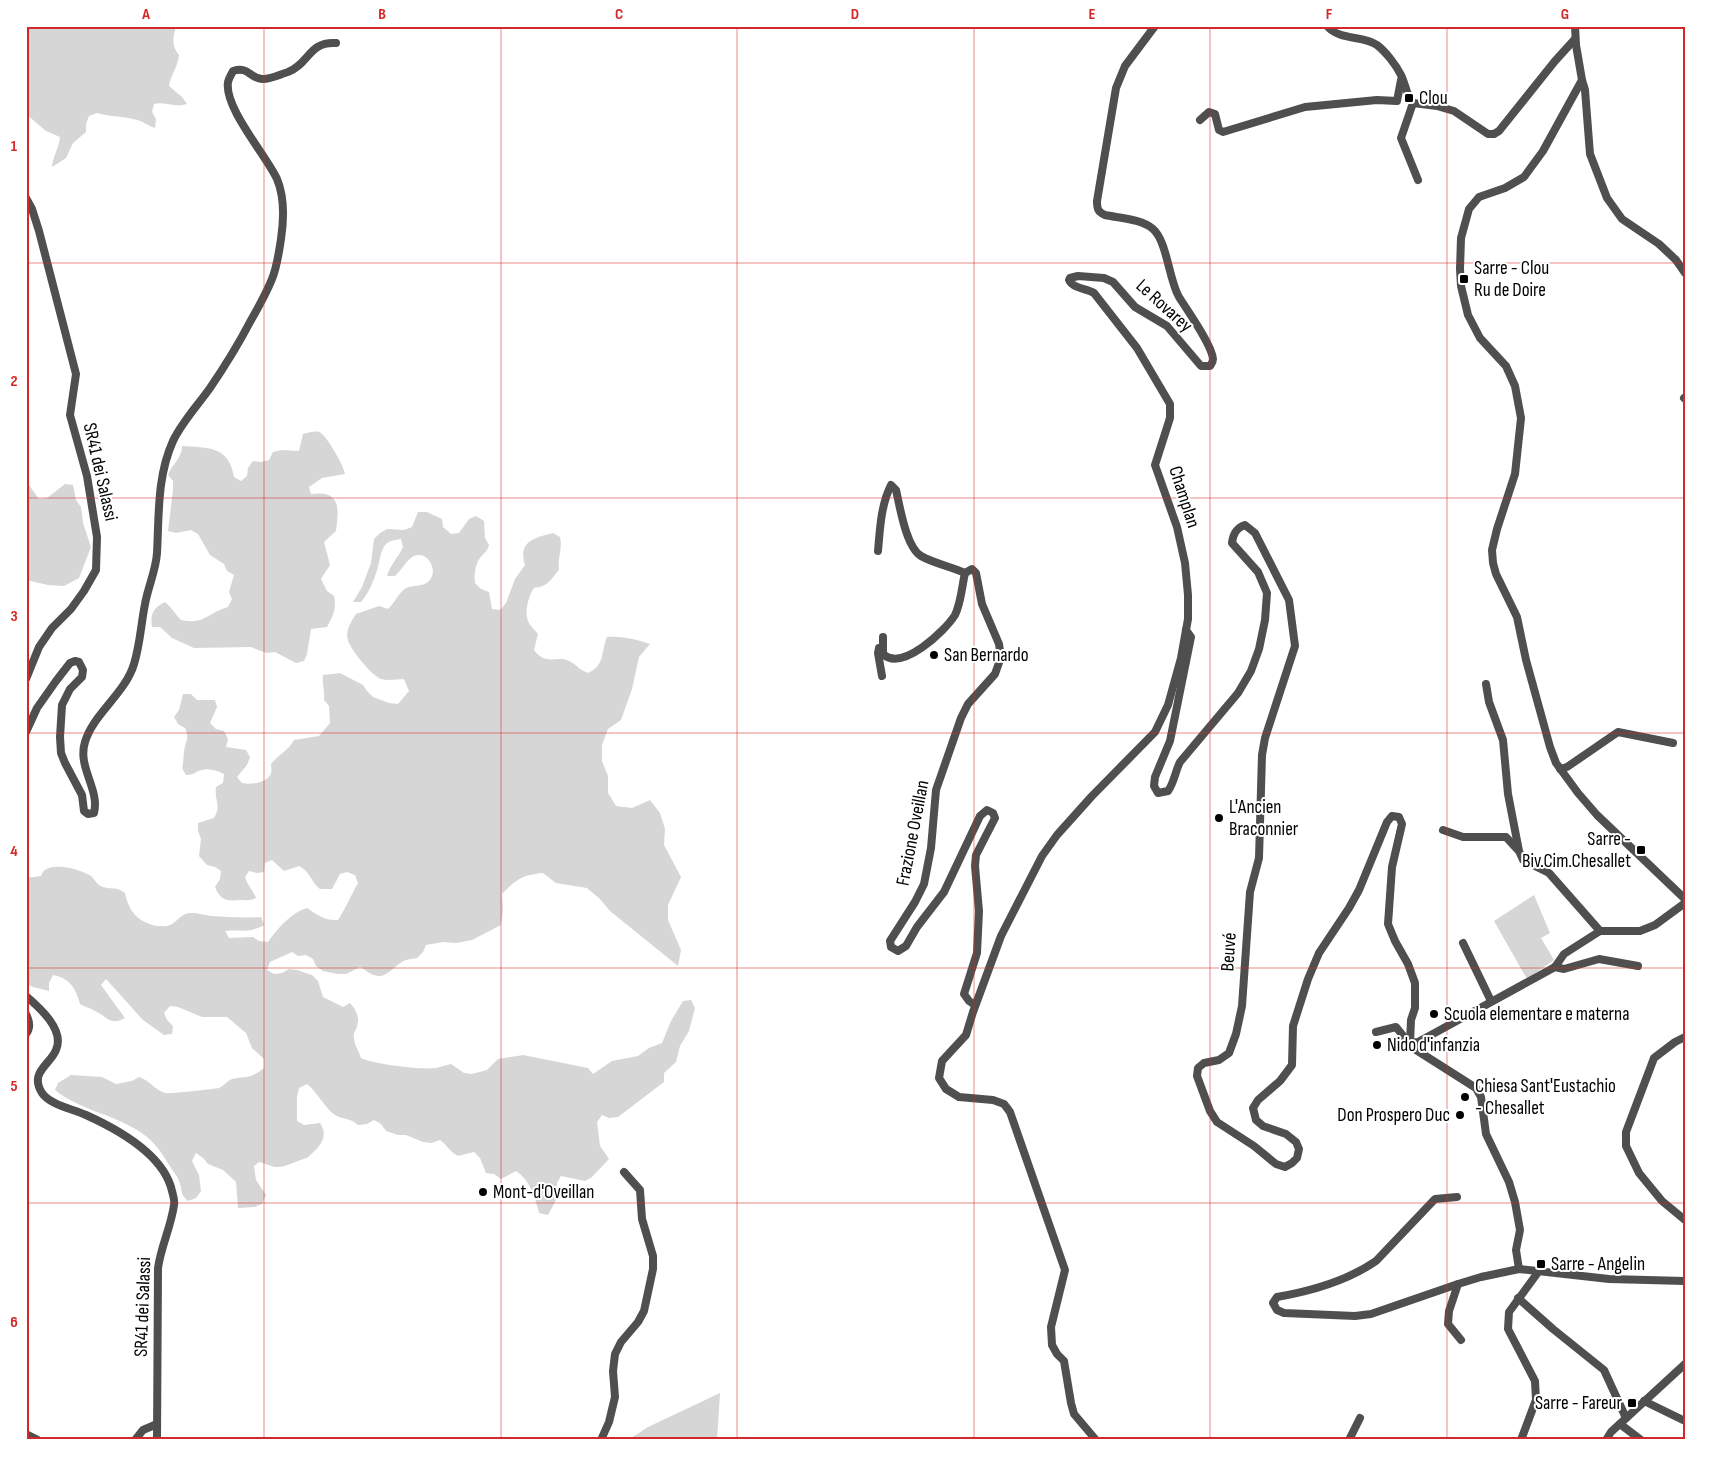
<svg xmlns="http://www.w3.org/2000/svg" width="1711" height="1466" font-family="'Sofia Sans Condensed',sans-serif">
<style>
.green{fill:#d6d6d6}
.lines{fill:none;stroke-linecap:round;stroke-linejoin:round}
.minor{stroke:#4f4f4f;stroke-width:8}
.grid{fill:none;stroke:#d62828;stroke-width:1;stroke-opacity:0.55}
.poi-dot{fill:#000;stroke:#fff;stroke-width:2}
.labels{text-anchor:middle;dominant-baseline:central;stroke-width:4;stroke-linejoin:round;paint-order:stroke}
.poi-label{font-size:19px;fill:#000;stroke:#fff;text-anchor:start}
.street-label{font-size:19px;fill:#000;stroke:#fff}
.neatline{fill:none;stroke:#d62828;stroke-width:2}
.grid-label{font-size:16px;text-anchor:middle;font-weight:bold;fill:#d62828}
</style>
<rect width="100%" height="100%" fill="#fff"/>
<g class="green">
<path d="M 26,26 L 176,26 C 173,38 171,45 179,55 C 178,67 171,74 169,86 L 182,97 L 187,104 C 173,108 166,101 154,104 L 152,112 L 156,119 L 155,128 C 148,126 143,121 137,120 C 124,116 110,117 97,113 L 89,116 L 86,124 L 86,132 L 73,143 L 66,158 L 52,167 C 53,156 59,148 60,137 L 46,131 L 26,114 Z"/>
<path d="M 311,432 C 314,432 317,431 319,432 C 326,434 344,466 345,474 L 322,478 L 309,487 L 311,494 C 341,490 339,508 336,531 L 324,542 L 330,565 L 321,579 L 327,591 L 334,596 C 337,608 333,616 327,627 L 311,629 L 307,654 L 304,661 L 296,663 L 275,652 L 266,653 L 251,647 L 194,648 L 172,638 L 160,627 L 152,627 C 150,614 153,608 165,602 C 172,608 175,614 181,620 C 205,625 207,613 228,607 L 232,599 L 229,592 L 234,575 L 227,571 L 224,564 L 210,555 L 198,534 L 191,530 L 176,533 L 168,531 L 173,490 L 173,481 L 168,475 C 172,464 182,458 182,446 C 207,448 229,445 234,477 L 241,481 L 247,476 L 248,468 L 253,461 L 261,462 L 269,460 L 273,452 L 282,450 L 299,451 L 303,434 Z"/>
<path d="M 26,481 L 39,499 L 47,498 L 65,484 L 73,485 L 76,500 L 81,507 L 83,523 L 91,547 L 79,578 L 64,586 L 48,585 L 26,580 Z"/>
<path d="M 418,512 L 427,512 L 442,519 L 443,527 L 451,534 L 459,533 L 469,519 L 476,516 L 484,521 L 485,538 L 489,545 C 487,553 484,552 480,558 C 475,565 474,575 475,583 L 481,589 L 489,592 L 492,609 L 500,610 L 506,603 L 515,579 L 525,565 C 518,542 533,538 553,533 L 560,537 C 563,549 557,558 559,570 C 550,580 549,586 534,588 C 529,595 524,612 528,621 C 529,625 535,630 538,634 L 534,650 C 547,667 557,654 571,662 C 578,666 578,669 588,673 C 605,666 601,651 607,637 C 622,636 635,639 650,644 L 639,657 L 632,689 L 621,720 L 608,729 L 602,745 L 602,761 L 608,776 L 608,793 L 616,806 L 632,808 L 650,800 L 660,813 L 665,829 L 664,845 L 681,877 L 668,905 L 668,920 L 681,950 L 678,966 L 610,911 L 600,899 L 587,888 L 556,883 L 543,873 C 522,875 517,879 502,894 L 503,910 L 501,925 L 472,940 L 456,943 L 443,942 L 426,945 L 423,952 L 417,958 C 412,959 406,959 402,962 C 393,967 385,980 374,975 C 369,974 365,969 360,967 L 346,974 L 338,974 L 323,971 L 316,966 L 313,959 L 306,955 L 298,956 L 292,952 L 270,962 L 267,970 L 274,974 L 282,973 L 289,969 L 297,970 L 312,975 L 318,981 L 323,997 L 343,1007 L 350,1003 C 356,1010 360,1017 357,1026 C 356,1031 353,1032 354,1038 C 354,1045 359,1051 361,1058 C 373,1064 421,1070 436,1068 C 441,1067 446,1065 451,1064 L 464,1073 L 472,1074 L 487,1070 L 498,1059 L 523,1055 L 588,1068 L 593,1074 L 612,1061 L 638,1056 L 649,1048 L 662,1043 L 671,1021 L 683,1001 L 691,1000 L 695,1008 L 689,1031 L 680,1046 L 676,1062 L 664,1073 L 664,1082 L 618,1117 L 609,1118 L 602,1115 L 597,1122 L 600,1146 L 609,1159 L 592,1177 L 585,1181 L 561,1176 L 557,1183 L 556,1200 L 548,1215 L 539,1213 C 535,1197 530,1180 516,1171 L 501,1179 L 494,1174 L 486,1173 L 480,1158 L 474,1152 L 458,1156 C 450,1152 447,1145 440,1140 L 431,1143 L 423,1142 L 406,1135 L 398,1135 L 386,1131 L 381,1124 L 374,1120 L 367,1124 L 358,1125 C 349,1117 343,1120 335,1115 C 324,1107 318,1093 307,1084 L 299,1088 L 297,1097 L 297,1121 L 304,1125 L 320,1123 C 330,1138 318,1148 307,1158 C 297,1160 286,1168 275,1167 C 270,1166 264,1163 259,1162 L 254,1166 L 256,1180 L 266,1195 L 262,1204 L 255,1207 L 238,1208 L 236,1182 L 223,1170 L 208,1164 L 203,1158 L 196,1153 L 192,1161 L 199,1175 L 201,1191 L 196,1198 L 188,1201 C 179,1193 183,1190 179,1181 C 178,1177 175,1174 173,1171 C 165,1159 159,1147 147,1137 C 120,1115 82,1112 55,1090 L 58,1083 L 71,1075 L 102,1077 L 116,1084 L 132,1081 L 139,1077 C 149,1080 155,1090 165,1093 C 169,1094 214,1089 219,1088 C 224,1086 227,1081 232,1079 C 238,1077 245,1078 251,1076 C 256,1074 260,1071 264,1068 L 264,1059 L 252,1048 L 246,1033 L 227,1017 L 202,1017 L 178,1007 L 170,1006 L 164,1013 L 167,1020 L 173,1026 L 172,1034 L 164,1035 L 143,1020 L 106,979 L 101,985 L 125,1018 C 110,1026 108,1017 95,1011 C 90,1008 85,1007 80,1004 C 76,989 70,978 53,975 L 49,983 L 49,991 L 33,987 L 26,983 L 26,878 L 41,876 C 42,874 43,871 45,870 C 55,862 82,870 91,876 C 95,880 97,885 103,887 C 112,890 115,886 125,893 C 129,912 138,922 157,926 C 162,926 168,927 172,924 C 180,919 181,913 192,913 C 198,913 204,915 211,916 C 228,917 244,918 261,917 L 264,925 C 248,934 242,929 225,931 L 229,938 L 253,937 L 259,941 L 268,942 C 277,929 292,912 307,908 C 318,915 325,921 338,920 C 346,908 351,895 358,883 L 355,875 L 347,872 L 340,874 L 332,889 L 320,889 C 311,882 310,871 299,866 L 284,871 L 272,860 L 265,863 L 264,872 L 257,873 L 249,871 L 245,877 C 247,885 253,890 256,898 C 250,901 247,900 240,900 C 226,901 221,901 215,887 L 220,879 L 221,871 L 215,867 L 207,865 L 199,856 L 201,839 L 198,831 L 198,823 L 214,818 C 222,805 214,801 216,787 L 223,783 L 224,774 C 218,771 210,768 202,770 C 195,771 196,775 186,775 L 182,768 C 184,762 183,758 184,752 C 185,741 190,740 185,728 L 178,724 L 174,717 L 179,710 L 183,694 L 191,694 L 197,700 L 215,700 L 217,707 L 210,723 L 216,729 L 224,731 L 228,739 L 226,747 L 246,750 L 250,757 L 247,765 L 237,777 L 242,783 C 251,785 268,783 271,773 C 272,770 271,767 271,764 C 278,755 288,751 294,740 L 319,736 L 330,723 L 329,706 L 324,700 C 325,691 322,684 323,675 L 340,673 L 363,685 L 367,691 L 373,697 L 389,703 L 398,704 L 409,691 L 404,679 C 397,679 388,681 381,679 C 372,676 350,649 348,640 C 345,631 351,622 356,614 L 379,606 L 388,609 C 395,603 399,592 406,588 C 413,585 423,587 429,581 C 439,571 428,550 414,556 C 407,559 401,571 395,576 L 387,576 C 390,565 398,558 403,547 L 401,539 C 396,540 390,540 386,544 C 380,550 380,562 377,570 C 374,581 368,594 361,602 L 353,602 L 362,587 L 371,563 L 374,539 L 380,533 L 387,529 L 404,530 L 412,527 Z"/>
<path d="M 1534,895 L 1550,933 L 1541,938 L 1554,960 L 1527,979 L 1494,921 Z"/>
<path d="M 720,1393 L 717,1440 L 628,1440 L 648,1427 Z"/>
</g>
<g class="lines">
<g class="minor">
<path d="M 1327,26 C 1340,41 1362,35 1377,45 C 1386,52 1396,65 1401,75 C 1406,85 1406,95 1413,103 L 1437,106 L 1454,111 L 1488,134 L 1494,134 L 1499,131 L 1555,61 L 1575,39"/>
<path d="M 1575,26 L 1576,45 L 1582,80 L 1543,151 L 1524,177 L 1505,188 L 1479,197 L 1469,209 L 1461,238 L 1460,269 L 1461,286 L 1468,315 L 1480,338 L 1506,366 L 1515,386 L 1521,418 L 1515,474 L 1497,529 L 1492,550 L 1493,563 L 1496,574 L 1517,617 L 1526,660 L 1550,747 L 1556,763 L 1578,793 L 1597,815 L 1685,899"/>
<path d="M 1582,80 L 1585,90 L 1590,154 L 1607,198 L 1622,219 L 1659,244 L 1676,260 L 1685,273"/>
<path d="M 1413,103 L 1401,138 L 1418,180"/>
<path d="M 1200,120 L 1209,112 L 1215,114 L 1219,130 L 1223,132 L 1305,107 L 1377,100 L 1397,101 L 1401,80"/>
<path d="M 26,198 L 32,209 L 39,231 L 76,374 L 70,415 L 87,476 L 97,537 L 96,570 L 84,591 L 71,609 L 52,628 L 39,647 L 26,679"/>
<path d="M 1684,398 L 1685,399"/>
<path d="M 878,551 C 880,528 881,505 891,485 L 896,490 C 900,507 906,547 921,556 C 933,563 952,567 965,573 L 972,569 L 976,573 L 982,604 L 999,644 L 1001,657 L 995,674 L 968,704 L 961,718 L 936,790 L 931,848 L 924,884 L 915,902 L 890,941 L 891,947 L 898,951 L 906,946 L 917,927 L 944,892 L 980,816 L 987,810 L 993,813 L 995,818 L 976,855 L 975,866 L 979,911 L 977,953 L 964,994 L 969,1001 L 975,1005"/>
<path d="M 1186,630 L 1191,637 L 1170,741 L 1155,777 L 1154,786 L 1158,793 L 1168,791 C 1174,783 1175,772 1180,762 L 1238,693 L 1251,671 L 1259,649 L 1265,620 L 1267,593 L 1258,572 L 1232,543 C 1233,534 1236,528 1245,525 L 1255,533 L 1289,600 L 1295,646 L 1265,738 L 1262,755 L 1259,858 L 1250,892 L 1242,1006 L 1236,1034 L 1229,1053 L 1219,1060 L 1204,1063 L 1198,1068 L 1197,1076 L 1210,1111 L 1217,1122 L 1254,1146 L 1276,1164 L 1285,1167 L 1292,1163 L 1297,1158 L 1299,1149 L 1296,1142 L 1286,1134 L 1263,1126 L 1256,1120 L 1253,1108 L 1258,1100 L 1280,1081 L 1292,1065 L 1293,1026 L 1308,979 L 1319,953 L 1349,908 L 1359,890 L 1387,822 L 1392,816 L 1399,817 L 1402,824 L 1392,867 L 1388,924 L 1395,941 L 1408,964 L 1415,983 L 1415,1008 L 1411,1020 L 1410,1043 L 1418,1042 L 1431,1035 L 1555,967 L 1564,954 L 1600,931 L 1640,931 L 1655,925 L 1685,903"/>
<path d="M 883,637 L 883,654 C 902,672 945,631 955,615 C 961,603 962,586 965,573"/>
<path d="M 879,648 L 878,653 L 882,676"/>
<path d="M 1486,684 L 1489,702 L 1503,740 L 1508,794 L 1519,851 L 1523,860 L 1549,873 L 1600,931"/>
<path d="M 26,732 L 37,708 L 56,681 L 70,663 L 75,661 L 79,662 L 83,670 L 82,677 L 70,689 L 62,705 L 60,737 L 61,753 L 65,763 L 82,795 L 84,811 L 88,814 L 94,813 C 100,789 77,767 85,742 C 93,714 125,694 134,664 C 140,645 141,624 145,604 C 148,587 156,570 157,553 C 159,516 157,476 173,441 C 182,422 198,405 210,388 C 225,366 238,345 250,322 C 258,308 266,294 272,279 C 277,267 279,252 281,239 C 284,219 285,198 277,179 C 266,155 224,108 228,82 C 229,78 231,75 233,71 C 249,66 249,78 262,79 C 269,80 281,74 288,72 C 309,64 309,41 336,43"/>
<path d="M 1560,769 L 1567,767 L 1618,732 L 1673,743"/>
<path d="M 1443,830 L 1463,837 L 1506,837 L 1518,850"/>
<path d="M 1463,943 L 1491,1001"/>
<path d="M 1555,967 L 1564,969 L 1599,959 L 1638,966"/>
<path d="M 26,996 C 40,1008 65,1030 56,1050 C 50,1065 29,1072 42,1093 C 50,1105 73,1109 86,1115 C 117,1129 164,1155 172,1191 C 173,1195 175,1201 174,1205 C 171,1227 161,1246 158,1268 L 157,1440"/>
<path d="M 26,1014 C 29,1020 31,1028 26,1034"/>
<path d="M 1376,1032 L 1396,1027 L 1413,1048 L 1476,1088 L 1481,1097 L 1486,1134 L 1509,1182 L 1515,1202 L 1520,1230 L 1516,1250 L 1519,1269"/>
<path d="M 1685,1037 L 1675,1042 L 1654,1058 L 1626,1132 L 1626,1146 L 1639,1173 L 1662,1201 L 1685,1220"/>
<path d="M 1457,1197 L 1435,1199 L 1376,1261 C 1347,1281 1312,1291 1277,1297 L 1273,1303 L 1277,1310 L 1284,1313 L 1355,1316 L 1371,1314 L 1458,1284 L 1481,1277 L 1519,1269 L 1609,1279 L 1685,1281"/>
<path d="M 1458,1284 L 1449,1311 L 1448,1324 L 1461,1340"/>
<path d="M 1518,1298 L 1553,1329 L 1604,1370 L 1626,1418"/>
<path d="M 1644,1401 L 1685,1421"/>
<path d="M 1620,1424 L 1641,1440"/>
<path d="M 26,1434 L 38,1440"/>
<path d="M 135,1440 L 143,1430 L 157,1424"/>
<path d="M 601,1440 L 609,1422 L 615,1397 L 613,1371 L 615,1354 L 621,1342 L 638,1322 L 644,1311 L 653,1269 L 653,1256 L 642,1219 L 640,1190 L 624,1172"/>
<path d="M 1096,1440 L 1074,1414 L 1071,1403 L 1064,1361 L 1057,1354 L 1052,1345 L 1051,1327 L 1065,1270 L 1010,1112 L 1004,1104 L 993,1100 L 959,1097 L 946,1089 L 939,1078 L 942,1061 L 966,1035 L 973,1012 L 1001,936 L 1042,856 L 1057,835 L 1092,796 L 1155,732 L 1168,705 L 1181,658 L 1188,619 L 1188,595 L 1185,563 L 1177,527 L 1155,465 L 1170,418 L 1170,404 L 1137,348 L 1094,293 C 1086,288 1073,289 1069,280 L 1070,278 L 1078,276 L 1104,278 L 1113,282 L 1135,307 L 1167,326 L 1201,366 L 1210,366 C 1212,363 1213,362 1213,359 C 1212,345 1187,310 1179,297 C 1169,280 1167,241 1153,229 C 1142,219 1119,218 1105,215 C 1098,212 1097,209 1097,201 L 1116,88 L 1125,66 L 1155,26"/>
<path d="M 1349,1440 L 1360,1418"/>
<path d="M 1521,1440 L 1536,1400 L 1535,1381 L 1508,1329 L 1509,1312 L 1539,1271"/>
<path d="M 1606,1440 L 1611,1432 L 1685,1364"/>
</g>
</g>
<path class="grid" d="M 264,26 L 264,1440M 501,26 L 501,1440M 737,26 L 737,1440M 974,26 L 974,1440M 1210,26 L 1210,1440M 1447,26 L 1447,1440M 26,263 L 1685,263M 26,498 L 1685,498M 26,733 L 1685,733M 26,968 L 1685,968M 26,1203 L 1685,1203"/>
<g class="poi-dot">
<rect x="1404" y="93" width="10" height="10" rx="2.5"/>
<rect x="1459" y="274" width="10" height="10" rx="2.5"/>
<circle cx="934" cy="655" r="5"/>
<circle cx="1219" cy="818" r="5"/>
<rect x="1636" y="845" width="10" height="10" rx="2.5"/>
<circle cx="1434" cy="1014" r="5"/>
<circle cx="1377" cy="1045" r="5"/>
<circle cx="1465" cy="1097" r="5"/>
<circle cx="1460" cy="1115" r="5"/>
<circle cx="483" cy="1192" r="5"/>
<rect x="1536" y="1259" width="10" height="10" rx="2.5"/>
<rect x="1627" y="1398" width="10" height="10" rx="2.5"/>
</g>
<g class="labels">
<g class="poi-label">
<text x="1419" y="98">Clou</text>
<text x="1474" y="268">Sarre - Clou<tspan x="1474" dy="22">Ru de Doire</tspan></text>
<text x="944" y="655">San Bernardo</text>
<text x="1229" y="807">L'Ancien<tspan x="1229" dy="22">Braconnier</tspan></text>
<text x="1631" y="839" text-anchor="end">Sarre -<tspan x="1631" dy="22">Biv.Cim.Chesallet</tspan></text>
<text x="1444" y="1014">Scuola elementare e materna</text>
<text x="1387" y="1045">Nido d'infanzia</text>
<text x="1475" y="1086">Chiesa Sant'Eustachio<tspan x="1475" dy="22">- Chesallet</tspan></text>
<text x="1450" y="1115" text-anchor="end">Don Prospero Duc</text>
<text x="493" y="1192">Mont-d'Oveillan</text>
<text x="1551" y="1264">Sarre - Angelin</text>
<text x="1622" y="1403" text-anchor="end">Sarre - Fareur</text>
</g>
<g class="street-label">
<text transform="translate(1164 306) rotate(42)">Le Rovarey</text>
<text transform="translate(100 472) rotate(77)">SR41 dei Salassi</text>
<text transform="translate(1184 497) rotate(72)">Champlan</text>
<text transform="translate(913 833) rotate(-79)">Frazione Oveillan</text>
<text transform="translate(1229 952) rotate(-86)">Beuvé</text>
<text transform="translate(143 1307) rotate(-88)">SR41 dei Salassi</text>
</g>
</g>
<rect width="1711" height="1466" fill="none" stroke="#ffffff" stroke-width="55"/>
<rect x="28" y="28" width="1656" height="1410" class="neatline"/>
<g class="grid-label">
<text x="146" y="19">A</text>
<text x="382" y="19">B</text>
<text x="619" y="19">C</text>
<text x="855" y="19">D</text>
<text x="1092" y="19">E</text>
<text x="1329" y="19">F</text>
<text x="1565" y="19">G</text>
<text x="14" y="151">1</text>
<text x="14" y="386">2</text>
<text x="14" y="621">3</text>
<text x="14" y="856">4</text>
<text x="14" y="1091">5</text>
<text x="14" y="1327">6</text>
</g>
</svg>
